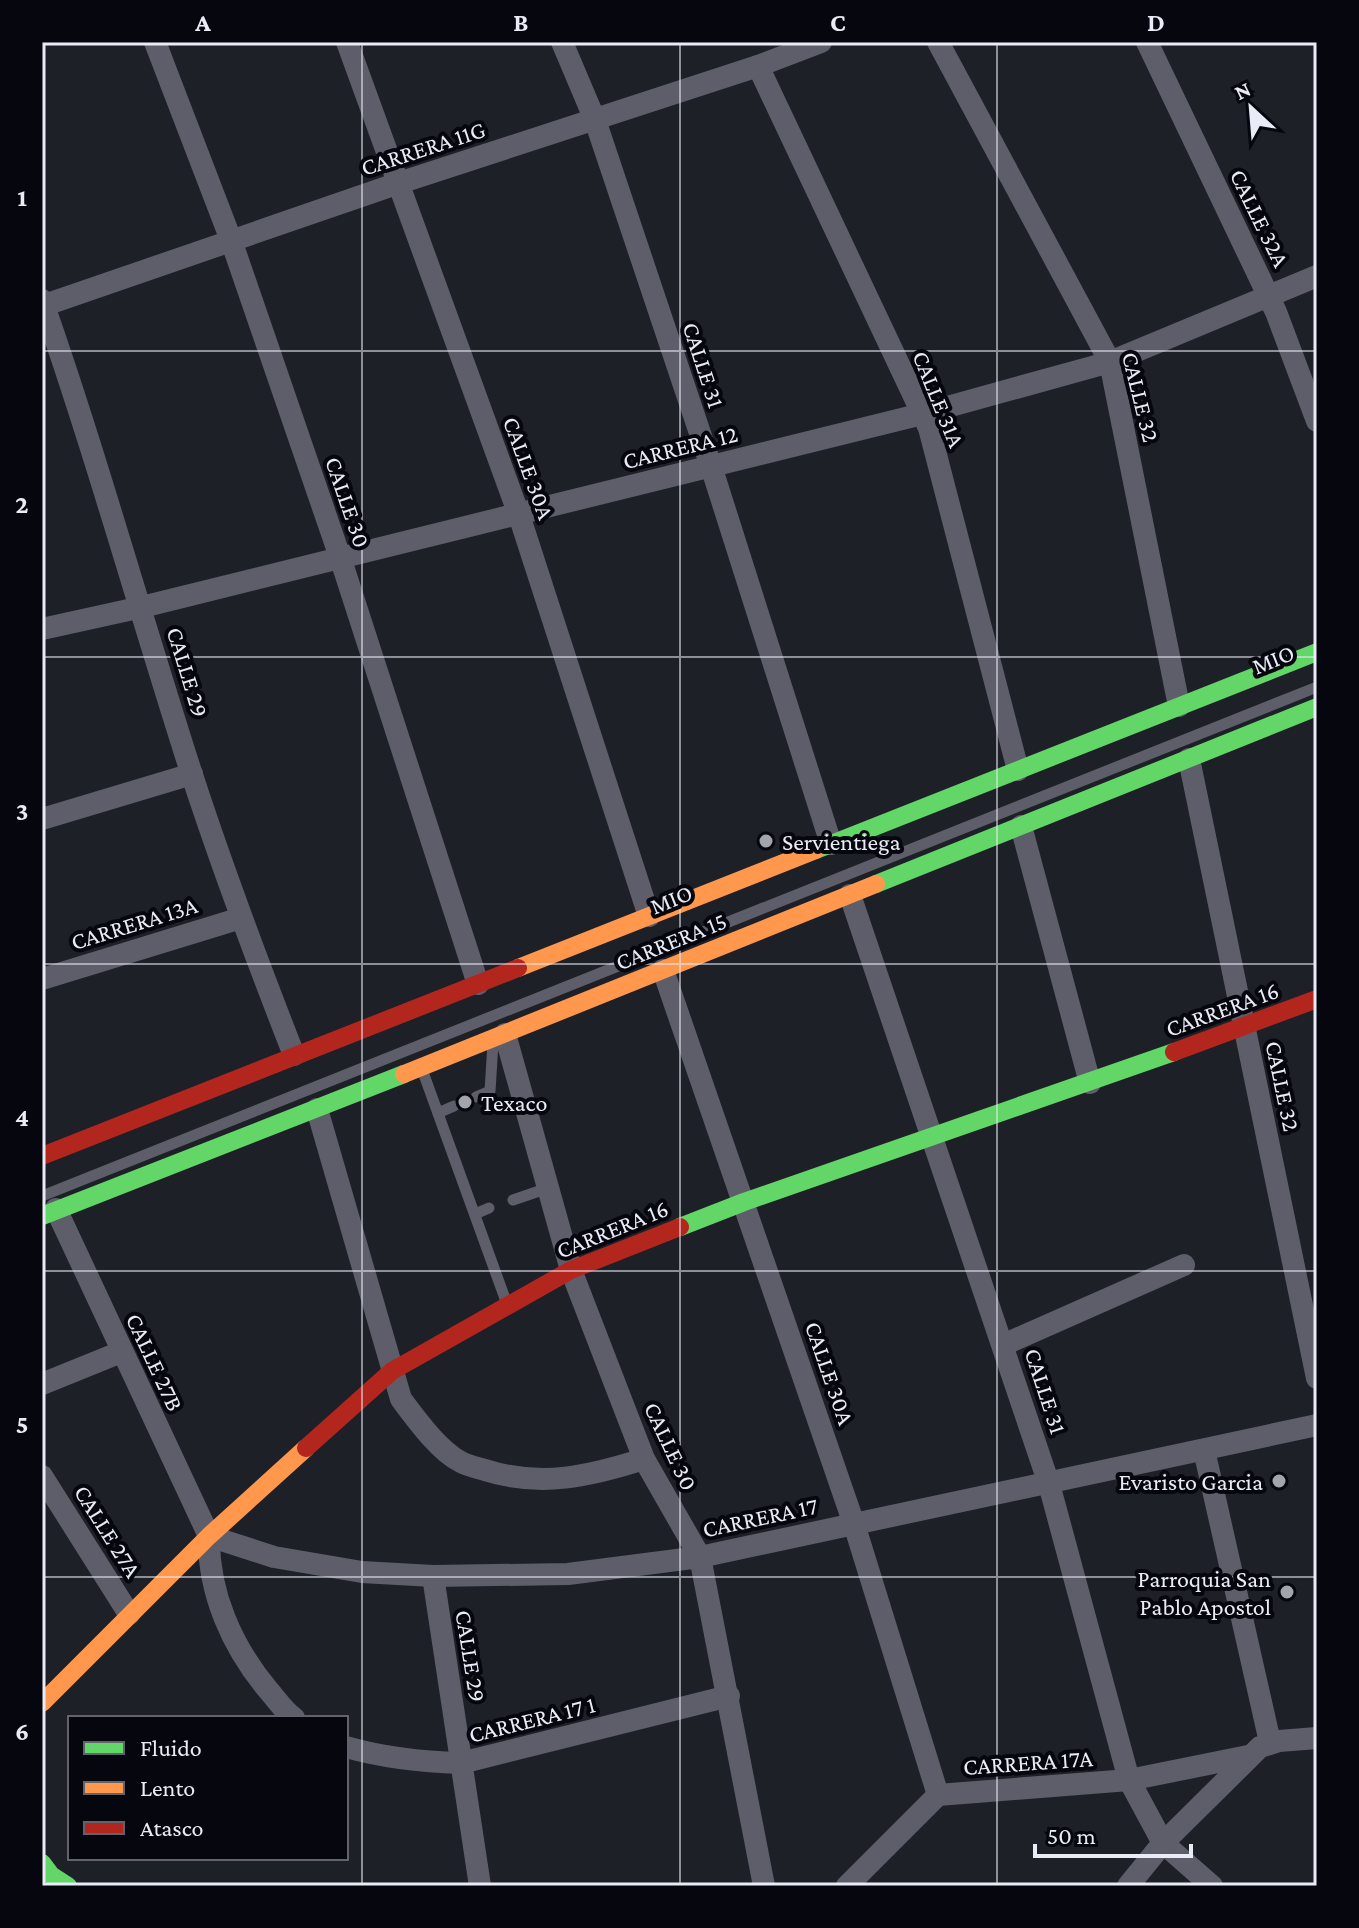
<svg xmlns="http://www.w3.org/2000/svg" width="1359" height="1928" font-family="'Crimson Pro',serif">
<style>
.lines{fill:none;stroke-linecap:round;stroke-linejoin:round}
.lane{stroke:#5d5e69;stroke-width:11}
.street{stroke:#5d5e69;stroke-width:22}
.fast{stroke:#63d668;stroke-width:18}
.slow{stroke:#ff974d;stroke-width:18}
.jam{stroke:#b3261e;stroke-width:18}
.grid{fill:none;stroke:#e9ebf6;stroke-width:2;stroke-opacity:0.55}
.poi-dot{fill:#a2a4ae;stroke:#06070e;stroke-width:3}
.labels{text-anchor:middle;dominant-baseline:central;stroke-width:8;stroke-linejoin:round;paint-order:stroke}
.street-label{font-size:24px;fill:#e9ebf6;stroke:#06070e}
.poi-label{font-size:24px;fill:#e9ebf6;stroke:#06070e;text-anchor:start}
.neatline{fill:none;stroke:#e9ebf6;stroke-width:3}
.grid-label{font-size:26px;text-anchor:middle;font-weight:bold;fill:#e9ebf6}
</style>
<rect width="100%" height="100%" fill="#1e2028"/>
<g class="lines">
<g class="lane">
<path d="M 423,1072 L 507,1304"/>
<path d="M 476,1097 L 490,1091 L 493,1043"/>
<path d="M 438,1113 L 454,1106"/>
<path d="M 42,1196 L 1317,687"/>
<path d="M 513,1200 L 548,1188"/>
<path d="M 475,1214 L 489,1208"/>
</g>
<g class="street">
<path d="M 155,42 L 231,240 L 340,557 L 478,984"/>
<path d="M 347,42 L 519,515 L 649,916"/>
<path d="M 562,42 L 595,120 L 711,466 L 831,844"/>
<path d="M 938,42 L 1110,362 L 1179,706"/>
<path d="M 1147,42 L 1276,312 L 1317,421"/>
<path d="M 758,66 L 929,428 L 1018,770"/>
<path d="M 42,300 C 97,457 141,617 192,775 C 223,870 258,963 294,1055"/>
<path d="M 42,306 L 399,183 L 758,66 L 821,42"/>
<path d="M 42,629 L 142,607 L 922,414 L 1110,362 L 1317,276"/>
<path d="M 1189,759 L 1317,1378"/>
<path d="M 42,819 L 192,774"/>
<path d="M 1021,826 L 1090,1083"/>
<path d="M 850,895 L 1049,1484 L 1129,1780 L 1163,1843 L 1212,1886"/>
<path d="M 663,970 L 854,1524 L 938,1795"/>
<path d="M 42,979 L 241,918"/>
<path d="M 505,1034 L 571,1270 L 644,1459 L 700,1557 L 764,1886"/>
<path d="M 317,1109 L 401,1399 C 416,1419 439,1451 461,1462 C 468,1466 478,1468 485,1470 C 541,1488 590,1476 644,1459"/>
<path d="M 56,1209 L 209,1536 C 208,1593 232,1647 269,1691 C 277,1700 284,1711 294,1718"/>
<path d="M 1003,1345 L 1184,1265"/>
<path d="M 42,1384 L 121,1352"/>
<path d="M 1204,1450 L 1270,1742"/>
<path d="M 42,1476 L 129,1614"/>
<path d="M 209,1536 L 274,1557 L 362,1572 L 433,1576 L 568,1574 L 700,1557 L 1317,1425"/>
<path d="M 433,1576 L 480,1886"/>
<path d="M 346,1747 C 385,1758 421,1762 461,1763 L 729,1696"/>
<path d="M 847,1886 L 938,1795 L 1129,1780 L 1248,1756"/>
<path d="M 1128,1886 L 1163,1843 L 1260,1747 L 1279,1741 L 1317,1738"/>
</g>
<g class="fast">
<path d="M 816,850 L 1317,652"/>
<path d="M 876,884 L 1317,707"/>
<path d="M 42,1216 L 404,1074"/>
<path d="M 680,1227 L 744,1202 L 1174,1052"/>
<path d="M 42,1863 L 51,1875 L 68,1886"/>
</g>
<g class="slow">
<path d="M 518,968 L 816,850"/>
<path d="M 404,1074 L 876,884"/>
<path d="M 42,1703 L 209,1536 L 306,1448"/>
</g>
<g class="jam">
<path d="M 1174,1052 L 1317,999"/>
<path d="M 42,1156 L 518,968"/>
<path d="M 306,1448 L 392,1371 L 571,1270 L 680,1227"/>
</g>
</g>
<path class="grid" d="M 362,42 L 362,1886M 680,42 L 680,1886M 997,42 L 997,1886M 42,351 L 1317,351M 42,657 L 1317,657M 42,964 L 1317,964M 42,1271 L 1317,1271M 42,1577 L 1317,1577"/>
<g class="poi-dot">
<circle cx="766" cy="841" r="8"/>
<circle cx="465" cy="1102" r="8"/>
<circle cx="1279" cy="1481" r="8"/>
<circle cx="1287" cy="1592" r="8"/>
</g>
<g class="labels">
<g class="street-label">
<text transform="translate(423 148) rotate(-18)">CARRERA 11G</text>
<text transform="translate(1260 218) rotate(64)">CALLE 32A</text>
<text transform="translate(704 365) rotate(72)">CALLE 31</text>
<text transform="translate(1141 397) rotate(76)">CALLE 32</text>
<text transform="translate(939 399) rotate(68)">CALLE 31A</text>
<text transform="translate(680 447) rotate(-14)">CARRERA 12</text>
<text transform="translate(529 468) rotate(70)">CALLE 30A</text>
<text transform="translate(348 502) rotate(71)">CALLE 30</text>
<text transform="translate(1273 659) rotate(-22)">MIO</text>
<text transform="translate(188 672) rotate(73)">CALLE 29</text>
<text transform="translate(671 899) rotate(-22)">MIO</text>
<text transform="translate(134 923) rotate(-17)">CARRERA 13A</text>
<text transform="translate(671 941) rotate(-22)">CARRERA 15</text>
<text transform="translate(1222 1009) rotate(-20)">CARRERA 16</text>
<text transform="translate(1283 1086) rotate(78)">CALLE 32</text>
<text transform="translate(612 1229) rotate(-22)">CARRERA 16</text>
<text transform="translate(155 1362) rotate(65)">CALLE 27B</text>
<text transform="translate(830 1373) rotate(71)">CALLE 30A</text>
<text transform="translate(1046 1391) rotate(72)">CALLE 31</text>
<text transform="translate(671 1446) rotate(65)">CALLE 30</text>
<text transform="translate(760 1517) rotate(-12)">CARRERA 17</text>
<text transform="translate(108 1531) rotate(58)">CALLE 27A</text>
<text transform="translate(471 1656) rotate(81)">CALLE 29</text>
<text transform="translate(532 1719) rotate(-14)">CARRERA 17 1</text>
<text transform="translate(1028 1762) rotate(-4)">CARRERA 17A</text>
</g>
<g class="poi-label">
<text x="782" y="841">Servientiega</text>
<text x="481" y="1102">Texaco</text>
<text x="1263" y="1481" text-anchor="end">Evaristo Garcia</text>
<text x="1271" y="1578" text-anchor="end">Parroquia San<tspan x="1271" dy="28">Pablo Apostol</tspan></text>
</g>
</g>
<rect width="1359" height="1928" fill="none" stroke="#06070e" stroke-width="88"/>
<rect x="68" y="1716" width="280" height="144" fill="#06070e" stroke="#61626b" stroke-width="2"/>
<rect x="84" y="1742" width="40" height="12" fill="#63d668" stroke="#61626b" stroke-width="2"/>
<text x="140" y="1756" font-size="24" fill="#e9ebf6">Fluido</text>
<rect x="84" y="1782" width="40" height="12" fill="#ff974d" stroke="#61626b" stroke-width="2"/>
<text x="140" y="1796" font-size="24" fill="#e9ebf6">Lento</text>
<rect x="84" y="1822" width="40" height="12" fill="#b3261e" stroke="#61626b" stroke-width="2"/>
<text x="140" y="1836" font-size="24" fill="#e9ebf6">Atasco</text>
<g transform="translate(1251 108) rotate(334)" stroke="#06070e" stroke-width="6" paint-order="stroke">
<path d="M0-6L14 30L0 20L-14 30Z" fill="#e9ebf6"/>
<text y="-12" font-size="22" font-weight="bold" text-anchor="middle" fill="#e9ebf6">N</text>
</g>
<path d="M1035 1844v12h156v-12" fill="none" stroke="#e9ebf6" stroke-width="4"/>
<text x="1047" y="1844" font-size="24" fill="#e9ebf6" stroke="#06070e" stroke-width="6" paint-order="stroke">50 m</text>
<rect x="44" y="44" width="1271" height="1840" class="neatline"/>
<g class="grid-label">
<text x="203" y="31">A</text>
<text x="521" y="31">B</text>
<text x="838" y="31">C</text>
<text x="1156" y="31">D</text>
<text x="22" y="206">1</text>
<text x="22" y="513">2</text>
<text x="22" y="820">3</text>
<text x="22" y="1126">4</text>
<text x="22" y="1433">5</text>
<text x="22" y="1740">6</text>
</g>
</svg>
